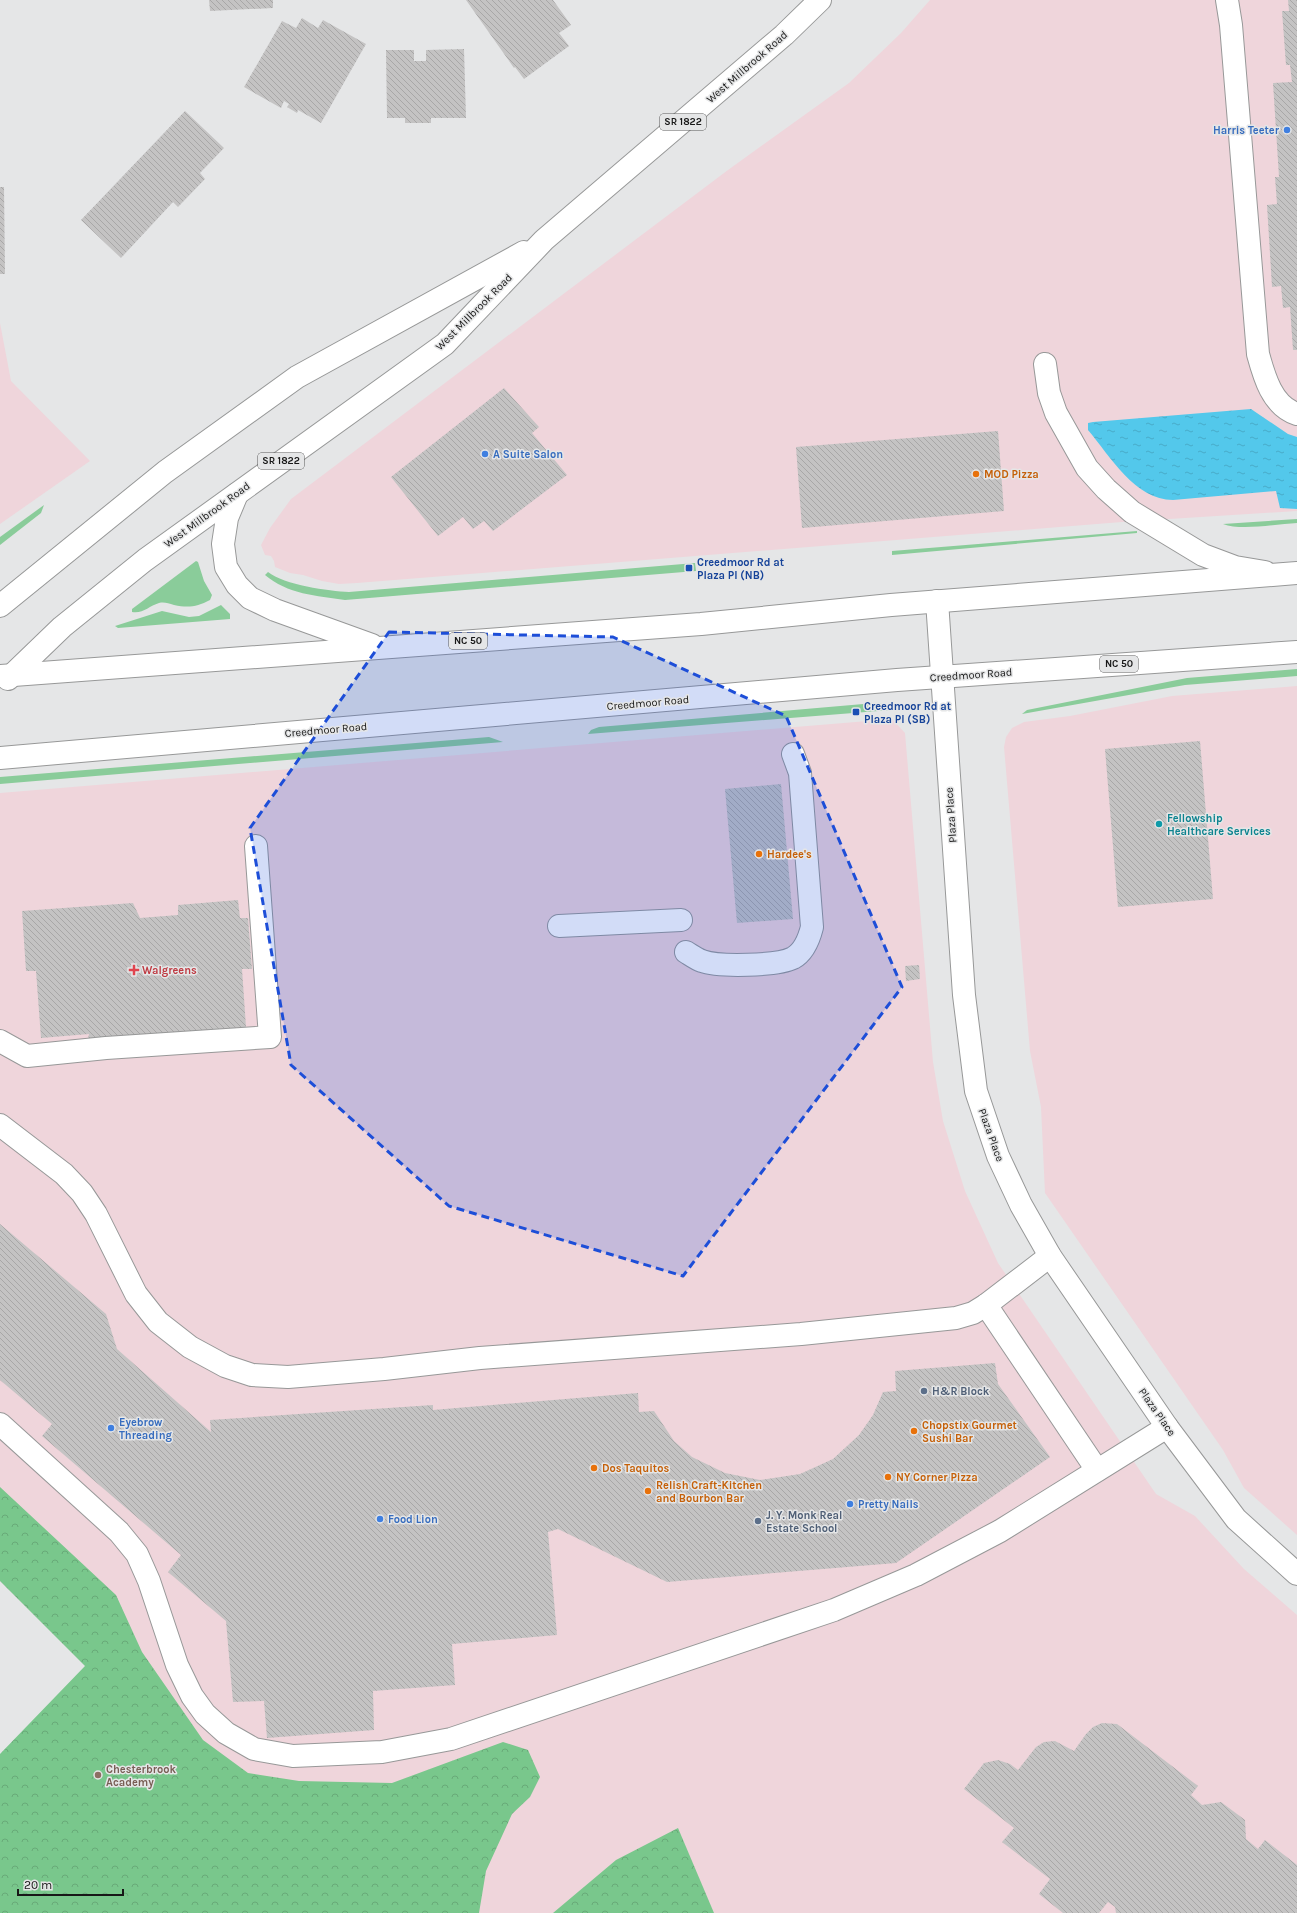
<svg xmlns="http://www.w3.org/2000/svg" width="1297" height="1913" font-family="Karla,sans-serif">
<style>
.commercial{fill:#efd5db}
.grass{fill:#8acc9a}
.forest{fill:url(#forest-crowns)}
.water{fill:url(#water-ripples)}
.building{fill:url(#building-back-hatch)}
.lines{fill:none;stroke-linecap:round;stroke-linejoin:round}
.minor-casing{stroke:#979898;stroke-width:24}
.major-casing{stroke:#979898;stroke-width:24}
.minor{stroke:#fff;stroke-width:22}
.major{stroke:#fff;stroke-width:22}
.marked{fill:#1d4ed8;fill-opacity:0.2;stroke:#1d4ed8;stroke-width:3;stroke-dasharray:8 5;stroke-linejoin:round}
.shop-dot{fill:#3f7fe0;stroke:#e5e6e7;stroke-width:1.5}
.food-dot{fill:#e8710a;stroke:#e5e6e7;stroke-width:1.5}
.transit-dot{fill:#1a4fb4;stroke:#e5e6e7;stroke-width:1.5}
.culture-dot{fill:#0f9aa8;stroke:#e5e6e7;stroke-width:1.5}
.health-dot{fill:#e0444e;stroke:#e5e6e7;stroke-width:1.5}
.service-dot{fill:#5c6f8a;stroke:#e5e6e7;stroke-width:1.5}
.education-dot{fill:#8d6e63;stroke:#e5e6e7;stroke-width:1.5}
.labels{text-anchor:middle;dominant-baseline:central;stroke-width:3;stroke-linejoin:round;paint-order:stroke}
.shield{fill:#e5e6e7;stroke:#565656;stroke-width:1}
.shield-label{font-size:10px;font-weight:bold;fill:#181818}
.street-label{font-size:11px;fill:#181818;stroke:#e5e6e7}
.shop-label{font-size:11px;font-weight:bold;fill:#366cbe;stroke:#e5e6e7;text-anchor:start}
.food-label{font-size:11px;font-weight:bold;fill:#c56008;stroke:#e5e6e7;text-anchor:start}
.transit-label{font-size:11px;font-weight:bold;fill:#164399;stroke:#e5e6e7;text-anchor:start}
.culture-label{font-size:11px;font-weight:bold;fill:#0d838f;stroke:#e5e6e7;text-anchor:start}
.health-label{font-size:11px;font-weight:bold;fill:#be3a42;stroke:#e5e6e7;text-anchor:start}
.service-label{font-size:11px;font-weight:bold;fill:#4e5e75;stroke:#e5e6e7;text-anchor:start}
.education-label{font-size:11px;font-weight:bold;fill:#785e54;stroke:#e5e6e7;text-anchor:start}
</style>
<defs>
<pattern id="forest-crowns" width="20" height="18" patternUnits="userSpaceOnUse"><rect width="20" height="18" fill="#79c78c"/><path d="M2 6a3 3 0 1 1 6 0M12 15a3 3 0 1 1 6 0" fill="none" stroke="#68aa78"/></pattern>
<pattern id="water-ripples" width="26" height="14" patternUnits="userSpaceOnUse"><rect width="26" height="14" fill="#53c8eb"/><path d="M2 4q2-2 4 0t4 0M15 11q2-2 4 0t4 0" fill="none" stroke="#48abc9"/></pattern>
<pattern id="building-back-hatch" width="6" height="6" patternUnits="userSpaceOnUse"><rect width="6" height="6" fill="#c4c3c3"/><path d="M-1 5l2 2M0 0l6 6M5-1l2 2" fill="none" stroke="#a8a7a7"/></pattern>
</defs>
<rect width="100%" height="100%" fill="#e5e6e7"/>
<g class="commercial">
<path d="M 930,0 L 1297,0 L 1297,511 L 1122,522 L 357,583 L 339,584 L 322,581 L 303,575 L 290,573 L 275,567 L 274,561 L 271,556 L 265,555 L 261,545 L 270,528 L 291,499 L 728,170 L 849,83 L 901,33 Z"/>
<path d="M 0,323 L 11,381 L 90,461 L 0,524 Z"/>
<path d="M 1297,686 L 1297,1535 L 1244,1488 L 1223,1450 L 1045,1193 L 1041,1107 L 1030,1051 L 1004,747 L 1006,737 L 1012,728 L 1024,722 L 1070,716 L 1172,696 Z"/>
<path d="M 892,719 L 905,733 L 933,1062 L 943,1121 L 965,1191 L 998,1263 L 1156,1494 L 1195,1516 L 1244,1569 L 1297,1615 L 1297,1913 L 334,1913 L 0,1581 L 0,793 Z"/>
</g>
<g class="grass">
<path d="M 44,505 L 41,513 L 0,545 L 0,537 Z"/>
<path d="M 1297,519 L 1297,523 C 1277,524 1241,531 1223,524 Z"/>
<path d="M 1137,531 L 1137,533 L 892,555 L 892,551 Z"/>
<path d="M 196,561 L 198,562 L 204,581 L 212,595 L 210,600 C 197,607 188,608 174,605 C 168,603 164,602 159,603 C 149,606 143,614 132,612 L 132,609 Z"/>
<path d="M 695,563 L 696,571 L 345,600 C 317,596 287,594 265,575 L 268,572 C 284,585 329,591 349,592 Z"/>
<path d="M 221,605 L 230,614 L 230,619 L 118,628 L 115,626 L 162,611 L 189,617 L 199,616 Z"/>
<path d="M 1297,669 L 1297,676 L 1185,685 L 1022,714 L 1027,710 L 1187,678 Z"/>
<path d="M 875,703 L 891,705 L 891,710 L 588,734 L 591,730 L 599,727 Z"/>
<path d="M 489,737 L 503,742 L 0,784 L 0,777 Z"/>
</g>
<g class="forest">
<path d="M 0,1487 L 116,1595 L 142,1652 L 203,1740 L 248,1773 L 299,1781 L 392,1783 L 503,1742 L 528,1750 L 540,1777 L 530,1797 L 512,1814 L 486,1871 L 479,1913 L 0,1913 L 0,1754 L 85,1666 L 0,1581 Z"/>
<path d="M 678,1828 L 714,1913 L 553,1913 L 616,1860 Z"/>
</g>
<path class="water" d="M 1251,409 L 1288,434 L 1297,437 L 1297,509 L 1280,508 L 1276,491 L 1173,500 C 1135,500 1110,456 1088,430 L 1088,423 L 1093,422 Z"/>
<g class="building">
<path d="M 209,0 L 273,0 L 273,8 L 210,11 Z"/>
<path d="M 466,0 L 553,0 L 571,25 L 559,33 L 569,46 L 524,79 L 515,67 L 514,68 Z"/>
<path d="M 1288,0 L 1297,0 L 1297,350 L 1293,350 L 1290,307 L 1283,308 L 1281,286 L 1272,287 L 1267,205 L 1277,204 L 1275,177 L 1279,177 L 1273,83 L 1292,82 L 1290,65 L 1286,65 L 1282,11 L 1289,11 Z"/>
<path d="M 302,18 L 318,28 L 323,20 L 366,44 L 321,123 L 298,110 L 297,113 L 287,107 L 289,104 L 284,101 L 281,108 L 244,87 L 282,21 L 296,28 Z"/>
<path d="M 464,49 L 466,118 L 431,118 L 431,123 L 405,123 L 405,118 L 387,118 L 386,50 L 414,50 L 414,61 L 426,61 L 426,50 Z"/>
<path d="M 185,111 L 224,148 L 200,173 L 205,179 L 178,207 L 173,202 L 121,258 L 81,220 Z"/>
<path d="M 0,187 L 4,187 L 5,274 L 0,274 Z"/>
<path d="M 504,388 L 539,427 L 532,433 L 567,475 L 493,531 L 484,521 L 473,529 L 463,517 L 438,536 L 391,477 Z"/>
<path d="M 998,431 L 1004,511 L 802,528 L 796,447 Z"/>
<path d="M 1200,741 L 1213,899 L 1118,907 L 1105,749 Z"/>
<path d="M 781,784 L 793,919 L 737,923 L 725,789 Z"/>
<path d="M 238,900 L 240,918 L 248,918 L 252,969 L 242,969 L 246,1027 L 88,1039 L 89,1034 L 41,1038 L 36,971 L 26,971 L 22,911 L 133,903 L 140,918 L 178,915 L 178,905 Z"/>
<path d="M 919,965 L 920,979 L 906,981 L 905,966 Z"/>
<path d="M 0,1224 L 106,1314 L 117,1349 L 211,1432 L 210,1420 L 433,1405 L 433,1410 L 638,1393 L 639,1412 L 654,1411 L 674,1441 L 692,1457 L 725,1473 L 760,1480 L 800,1474 L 833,1459 L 859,1435 L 873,1415 L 883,1392 L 896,1391 L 895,1371 L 995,1363 L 998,1384 L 1050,1457 L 896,1563 L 667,1582 L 558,1529 L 548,1532 L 557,1635 L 452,1644 L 455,1685 L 373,1691 L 374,1730 L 267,1738 L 264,1701 L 233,1702 L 226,1621 L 168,1572 L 181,1555 L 42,1436 L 52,1424 L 0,1380 Z"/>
<path d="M 1102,1723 L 1117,1724 L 1198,1786 L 1191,1795 L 1202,1805 L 1221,1802 L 1245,1820 L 1246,1839 L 1258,1849 L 1265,1840 L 1297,1865 L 1297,1913 L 1116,1913 L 1115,1907 L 1108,1902 L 1099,1913 L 1063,1913 L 1039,1894 L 1050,1879 L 1002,1842 L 1014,1828 L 964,1789 L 984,1763 L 998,1760 L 1010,1764 L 1018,1770 L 1036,1747 L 1044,1742 L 1055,1741 L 1074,1751 L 1086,1734 L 1093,1727 Z"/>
</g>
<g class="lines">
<g class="minor-casing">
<g id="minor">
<path d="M 1227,0 L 1231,25 L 1258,354 C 1264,376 1272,406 1297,414"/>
<path d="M 1045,364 L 1049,393 L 1056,413 L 1087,468 L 1106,489 L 1132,512 L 1203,555 L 1235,567 L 1265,572"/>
<path d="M 937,601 L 964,995 L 976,1091 L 998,1156 L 1021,1205 L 1050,1256 L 1167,1427 L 1236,1519 L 1297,1574"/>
<path d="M 559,926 L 681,920"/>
<path d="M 686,952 C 691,955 696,959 702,961 C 718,967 777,966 793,958 C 804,952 809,939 812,927 L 800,773 L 793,754"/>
<path d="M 0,1041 L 27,1056 L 106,1048 L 270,1037 L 256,846"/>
<path d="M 0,1125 L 64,1174 L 82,1193 L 96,1214 L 136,1294 L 158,1322 L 190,1347 L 225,1366 L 252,1375 L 288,1377 L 384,1369 L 480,1358 L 801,1334 L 956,1318 L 973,1313 L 986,1305 L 1050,1256"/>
<path d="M 986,1305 L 1097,1470"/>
<path d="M 0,1424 L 119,1532 L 137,1554 L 149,1581 L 177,1665 L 192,1696 L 205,1714 L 226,1733 L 254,1749 L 293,1756 L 382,1752 L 451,1739 L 834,1610 L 916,1575 L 1000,1531 L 1167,1427"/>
</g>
</g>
<g class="major-casing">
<g id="major">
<path d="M 237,494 L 227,518 L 223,544 L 226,567 L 237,585 L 250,598 L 275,610 L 372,645"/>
<path d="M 0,606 L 165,472 L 297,377 L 524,252"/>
<path d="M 0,676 L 701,624 L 891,605 L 1297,573"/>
<path d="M 8,679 L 62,627 L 145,560 L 445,344 L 544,240 L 784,35 L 820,0"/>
<path d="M 0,758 L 897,680 L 1297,652"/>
</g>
</g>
<use href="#minor" class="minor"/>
<use href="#major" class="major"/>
</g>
<path class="marked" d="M 389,632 L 613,637 L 786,716 L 902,987 L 683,1276 L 449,1206 L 291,1065 L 250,828 Z"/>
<g class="shop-dot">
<circle cx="1287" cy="130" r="4"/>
<circle cx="485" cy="454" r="4"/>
<circle cx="111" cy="1428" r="4"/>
<circle cx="850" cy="1504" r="4"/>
<circle cx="380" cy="1519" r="4"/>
</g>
<g class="food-dot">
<circle cx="976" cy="474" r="4"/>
<circle cx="759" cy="854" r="4"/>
<circle cx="914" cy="1431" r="4"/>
<circle cx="594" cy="1468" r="4"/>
<circle cx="888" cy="1477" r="4"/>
<circle cx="648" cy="1491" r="4"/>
</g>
<g class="transit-dot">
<rect x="685" y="564" width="8" height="8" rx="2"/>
<rect x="852" y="708" width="8" height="8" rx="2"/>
</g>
<circle class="culture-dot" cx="1159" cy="824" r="4"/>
<path class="health-dot" d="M132 964h4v4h4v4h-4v4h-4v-4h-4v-4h4z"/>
<g class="service-dot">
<circle cx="924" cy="1391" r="4"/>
<circle cx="758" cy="1521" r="4"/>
</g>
<circle class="education-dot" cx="98" cy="1775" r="4"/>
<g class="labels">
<g class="shield">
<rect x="660" y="114" width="46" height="16" rx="3"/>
<rect x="258" y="453" width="46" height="16" rx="3"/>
<rect x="449" y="633" width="38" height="16" rx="3"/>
<rect x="1100" y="656" width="38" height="16" rx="3"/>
</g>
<g class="shield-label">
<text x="683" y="122">SR 1822</text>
<text x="281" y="461">SR 1822</text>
<text x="468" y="641">NC 50</text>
<text x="1119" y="664">NC 50</text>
</g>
<g class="street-label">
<text transform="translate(747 67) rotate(-41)">West Millbrook Road</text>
<text transform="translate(474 312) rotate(-45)">West Millbrook Road</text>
<text transform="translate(207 515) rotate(-36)">West Millbrook Road</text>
<text transform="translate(971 675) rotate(-4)">Creedmoor Road</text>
<text transform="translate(648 703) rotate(-5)">Creedmoor Road</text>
<text transform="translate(326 730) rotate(-5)">Creedmoor Road</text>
<text transform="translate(951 815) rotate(-94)">Plaza Place</text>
<text transform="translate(991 1135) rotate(70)">Plaza Place</text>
<text transform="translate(1157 1412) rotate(55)">Plaza Place</text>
</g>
<g class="shop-label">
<text x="1279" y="130" text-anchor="end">Harris Teeter</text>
<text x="493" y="454">A Suite Salon</text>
<text x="119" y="1422">Eyebrow<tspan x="119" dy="13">Threading</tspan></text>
<text x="858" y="1504">Pretty Nails</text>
<text x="388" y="1519">Food Lion</text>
</g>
<g class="food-label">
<text x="984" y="474">MOD Pizza</text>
<text x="767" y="854">Hardee's</text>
<text x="922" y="1425">Chopstix Gourmet<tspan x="922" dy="13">Sushi Bar</tspan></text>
<text x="602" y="1468">Dos Taquitos</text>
<text x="896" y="1477">NY Corner Pizza</text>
<text x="656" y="1485">Relish Craft-Kitchen<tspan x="656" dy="13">and Bourbon Bar</tspan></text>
</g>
<g class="transit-label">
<text x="697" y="562">Creedmoor Rd at<tspan x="697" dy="13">Plaza Pl (NB)</tspan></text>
<text x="864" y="706">Creedmoor Rd at<tspan x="864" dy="13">Plaza Pl (SB)</tspan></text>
</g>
<g class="culture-label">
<text x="1167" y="818">Fellowship<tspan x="1167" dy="13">Healthcare Services</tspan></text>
</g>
<g class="health-label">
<text x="142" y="970">Walgreens</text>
</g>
<g class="service-label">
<text x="932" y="1391">H&amp;R Block</text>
<text x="766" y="1515">J. Y. Monk Real<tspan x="766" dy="13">Estate School</tspan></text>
</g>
<g class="education-label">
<text x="106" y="1769">Chesterbrook<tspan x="106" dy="13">Academy</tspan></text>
</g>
</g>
<path d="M18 1889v6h105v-6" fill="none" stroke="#181818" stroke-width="2"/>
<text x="24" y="1889" font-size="12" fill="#181818" stroke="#e5e6e7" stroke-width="3" paint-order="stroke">20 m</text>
</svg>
